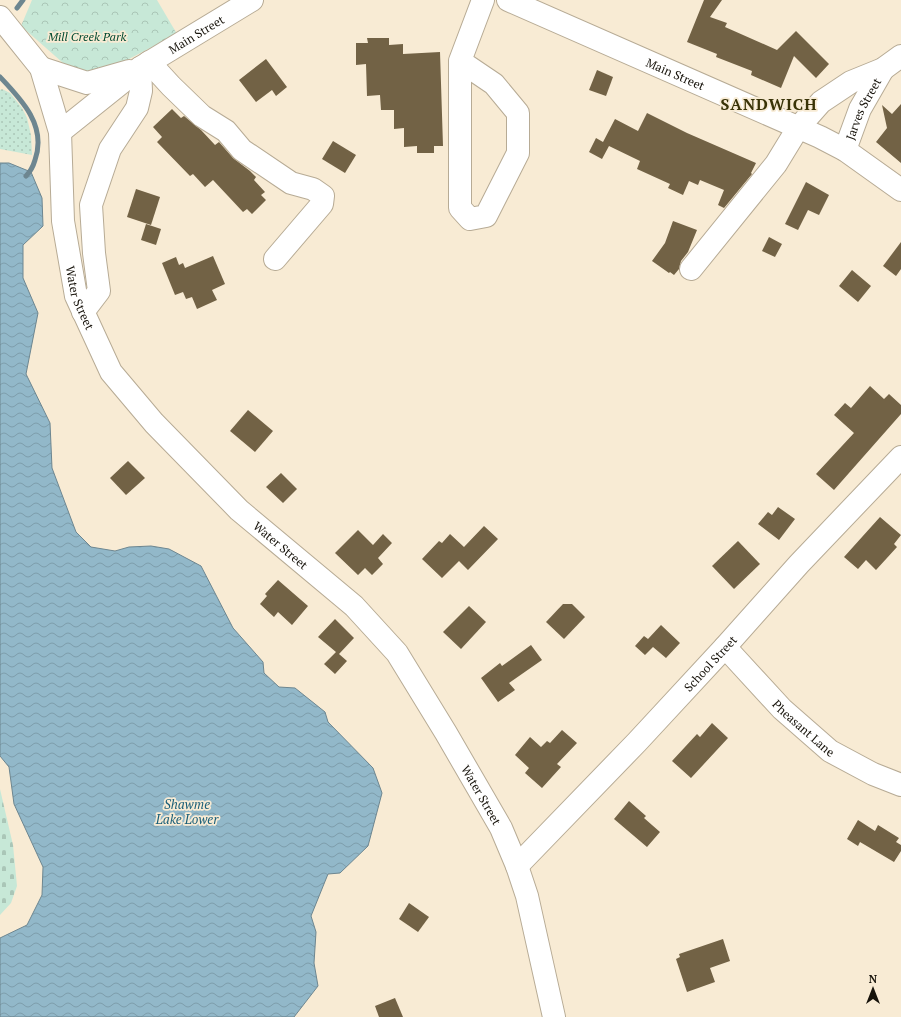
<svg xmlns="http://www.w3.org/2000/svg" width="901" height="1017" font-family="'PT Serif',serif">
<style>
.grass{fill:url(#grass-dots)}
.cemetery{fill:url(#cemetery-stones)}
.park{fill:url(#park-crowns)}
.water{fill:url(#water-waves);stroke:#6d8690}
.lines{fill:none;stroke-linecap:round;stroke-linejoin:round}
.stream{stroke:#6d8690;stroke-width:5}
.building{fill:#726245}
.minor-casing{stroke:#b7ab95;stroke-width:24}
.major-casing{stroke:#b7ab95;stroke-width:24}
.minor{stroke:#fff;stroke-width:22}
.major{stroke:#fff;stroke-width:22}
.labels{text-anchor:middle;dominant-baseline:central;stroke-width:3.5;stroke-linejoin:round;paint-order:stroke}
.street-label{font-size:12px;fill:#17130b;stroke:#f8ebd4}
.park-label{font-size:12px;font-style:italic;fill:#054c33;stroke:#f8ebd4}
.water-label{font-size:13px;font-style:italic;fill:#195e78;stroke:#f8ebd4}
.district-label{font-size:16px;font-weight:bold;letter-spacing:1px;fill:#393307;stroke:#f8ebd4}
</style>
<defs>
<pattern id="grass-dots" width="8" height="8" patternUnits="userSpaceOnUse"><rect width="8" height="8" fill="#c7e8d7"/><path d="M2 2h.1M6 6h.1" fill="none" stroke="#aac6b7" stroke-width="1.8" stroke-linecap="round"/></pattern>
<pattern id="cemetery-stones" width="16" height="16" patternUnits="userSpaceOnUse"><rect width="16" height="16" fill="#c7e8d7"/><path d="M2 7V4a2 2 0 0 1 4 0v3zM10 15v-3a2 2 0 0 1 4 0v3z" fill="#aac6b7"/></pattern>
<pattern id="park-crowns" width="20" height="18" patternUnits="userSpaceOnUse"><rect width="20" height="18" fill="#c7e8d7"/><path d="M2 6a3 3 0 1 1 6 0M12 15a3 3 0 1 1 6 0" fill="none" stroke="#aac6b7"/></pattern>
<pattern id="water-waves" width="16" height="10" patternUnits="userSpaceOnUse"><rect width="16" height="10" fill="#92b8c9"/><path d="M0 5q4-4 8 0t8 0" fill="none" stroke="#7d9dab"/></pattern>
</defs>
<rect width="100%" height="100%" fill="#f8ebd4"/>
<path class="grass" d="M 2,89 L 10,93 L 22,108 L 27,118 L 31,135 L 32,155 L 0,149 L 0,90 Z"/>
<path class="cemetery" d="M 0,789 L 13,845 L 17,886 L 11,903 L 0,915 Z"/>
<path class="park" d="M 32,0 L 157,0 L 177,34 L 125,61 L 93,73 L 71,70 L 21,26 Z"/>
<path class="water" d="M 0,163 L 9,163 L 31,172 L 42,198 L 43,226 L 23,245 L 23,278 L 38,313 L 26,374 L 50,423 L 52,468 L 76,532 L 91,547 L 115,551 L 129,547 L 151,546 L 169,549 L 201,566 L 233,628 L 263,662 L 264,673 L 279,687 L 295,688 L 325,712 L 328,722 L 373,768 L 382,793 L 368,846 L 340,873 L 328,874 L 311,916 L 316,932 L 314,963 L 318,986 L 294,1017 L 0,1017 L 0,938 L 27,925 L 42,895 L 43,867 L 14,804 L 9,767 L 0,756 Z"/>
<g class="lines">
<g class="stream">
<path d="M 17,8 L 23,0"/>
<path d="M 0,77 C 22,100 47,126 35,160 C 33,167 31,171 26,176"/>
</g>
</g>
<g class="building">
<path d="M 704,0 L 722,0 L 710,17 L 727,23 L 725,27 L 777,50 L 796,31 L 829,64 L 816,78 L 794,56 L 781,88 L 751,75 L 752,71 L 716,57 L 717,54 L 687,42 Z"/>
<path d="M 367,38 L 389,38 L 389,45 L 403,44 L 403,54 L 440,52 L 443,146 L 434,146 L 434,153 L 417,153 L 417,146 L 404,147 L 404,128 L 394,129 L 394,110 L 381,110 L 380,95 L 367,96 L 366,64 L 356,65 L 356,43 L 368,43 Z"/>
<path d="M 266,59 L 287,87 L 276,96 L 272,90 L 256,102 L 239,80 Z"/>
<path d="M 597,70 L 613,77 L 606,96 L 589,90 Z"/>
<path d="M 901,104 L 901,163 L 876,142 L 887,128 L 882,105 L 892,114 Z"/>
<path d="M 172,109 L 181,118 L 184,116 L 201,130 L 215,145 L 219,142 L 233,158 L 250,171 L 256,177 L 254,180 L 265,192 L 261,195 L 266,200 L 252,214 L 247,209 L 243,212 L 213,180 L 205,187 L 193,174 L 190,176 L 157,142 L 162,137 L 153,127 Z"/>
<path d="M 647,113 L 687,133 L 756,163 L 751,173 L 752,174 L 724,208 L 718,205 L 724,190 L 700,180 L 698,185 L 689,181 L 683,195 L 668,188 L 670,184 L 637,169 L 640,161 L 609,146 L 602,159 L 589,152 L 596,138 L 603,142 L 615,119 L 638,131 Z"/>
<path d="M 333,141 L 356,155 L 345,173 L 322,159 Z"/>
<path d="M 806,182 L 829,195 L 819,215 L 808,210 L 798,230 L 785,224 Z"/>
<path d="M 136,189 L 160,197 L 151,225 L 127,217 Z"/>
<path d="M 673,221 L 697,230 L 688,252 L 681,261 L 679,269 L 674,275 L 670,272 L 669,273 L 652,261 L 665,243 Z"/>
<path d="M 146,224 L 161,229 L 156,245 L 141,240 Z"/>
<path d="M 769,237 L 782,244 L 775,257 L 762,251 Z"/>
<path d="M 901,242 L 901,269 L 896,276 L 883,266 Z"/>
<path d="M 213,256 L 225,284 L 212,290 L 217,300 L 197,309 L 192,297 L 186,299 L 183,292 L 175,295 L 162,263 L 176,257 L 179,265 L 183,263 L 185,268 Z"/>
<path d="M 852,270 L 871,286 L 858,302 L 839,286 Z"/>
<path d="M 870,386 L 884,399 L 889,394 L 901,405 L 901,414 L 834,490 L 816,474 L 854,433 L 834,415 L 845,403 L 851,408 Z"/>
<path d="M 248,410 L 273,431 L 255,452 L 230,431 Z"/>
<path d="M 128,461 L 145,478 L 126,495 L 110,478 Z"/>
<path d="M 281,473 L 297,489 L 283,503 L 266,487 Z"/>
<path d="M 778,507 L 795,519 L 779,540 L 758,524 L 768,512 L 772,515 Z"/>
<path d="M 880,517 L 901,535 L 894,544 L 897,547 L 876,570 L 866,560 L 858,569 L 844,557 Z"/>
<path d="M 484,526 L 498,539 L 468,570 L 459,561 L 442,578 L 422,559 L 439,541 L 442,543 L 450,534 L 464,547 Z"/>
<path d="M 358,530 L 373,545 L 383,534 L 392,543 L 378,558 L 383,564 L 372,575 L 365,568 L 358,575 L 335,553 Z"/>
<path d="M 738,541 L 760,564 L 734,589 L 712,566 Z"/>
<path d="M 278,580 L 308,606 L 292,625 L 278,612 L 274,617 L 260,604 L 267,596 L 265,594 Z"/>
<path d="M 563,604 L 572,604 L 585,617 L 564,639 L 546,622 Z"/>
<path d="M 469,606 L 486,622 L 461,649 L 443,632 Z"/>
<path d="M 335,619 L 354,638 L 339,654 L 347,661 L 335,674 L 324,664 L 336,652 L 318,637 Z"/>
<path d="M 661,625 L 680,643 L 666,658 L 653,647 L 645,655 L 635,646 L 644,636 L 648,639 Z"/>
<path d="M 531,645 L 542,660 L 509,683 L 515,690 L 498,702 L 481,678 L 500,663 L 502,666 Z"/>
<path d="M 712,723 L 728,738 L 691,778 L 672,761 L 697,734 L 700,737 Z"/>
<path d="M 562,730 L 577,743 L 557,764 L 561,767 L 542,788 L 525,773 L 529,768 L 515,755 L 530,737 L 541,747 L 547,741 L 550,743 Z"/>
<path d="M 629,801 L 646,816 L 644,818 L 660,832 L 647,847 L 614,819 Z"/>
<path d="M 858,820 L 875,831 L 878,825 L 899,838 L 896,842 L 901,845 L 901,851 L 894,862 L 860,842 L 858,846 L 847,839 Z"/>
<path d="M 409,903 L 429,917 L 418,932 L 399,919 Z"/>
<path d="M 723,939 L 730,961 L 710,968 L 715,982 L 687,992 L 676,959 L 680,957 L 679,954 Z"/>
<path d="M 395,998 L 403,1017 L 379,1017 L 375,1006 Z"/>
</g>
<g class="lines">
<g class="minor-casing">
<g id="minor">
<path id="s1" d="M 508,0 L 820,137 L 845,150 L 901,190"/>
<path d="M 460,61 L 494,84 L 518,113 L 518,153 L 486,216 L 470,219 L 460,208 L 460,61 L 483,0"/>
<path d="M 149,62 L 171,86 L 202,116 L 226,131 L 242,150 L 291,183 L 313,189 L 323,196 L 322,204 L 275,259"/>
<path d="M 41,68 L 87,83 L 129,71"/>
<path id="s2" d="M 60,132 L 140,68 L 252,0"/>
<path id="s3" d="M 845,150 L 860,109 L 883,69"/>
<path d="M 691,269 L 776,164 L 798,128 L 821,102 L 851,82 L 883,69 L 901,56"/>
<path d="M 83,312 L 99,291 L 94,253 L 91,205 L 110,149 L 137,108 L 141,91 L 140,68"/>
<path id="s4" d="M 725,647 L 782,709 L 830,751 L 873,774 L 901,785"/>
<path id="s5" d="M 517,866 L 637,742 L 725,647 L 799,564 L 901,457"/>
</g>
</g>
<g class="major-casing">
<g id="major">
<path id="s6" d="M 0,17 L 41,68 L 60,132 L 63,221 L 76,296 L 111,372 L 154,423 L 239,510 L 354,606 L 397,653 L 446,733 L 501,828 L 517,866 L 527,896 L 554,1017"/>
</g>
</g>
<use href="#minor" class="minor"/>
<use href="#major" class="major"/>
</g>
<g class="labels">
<g class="street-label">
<text stroke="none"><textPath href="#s2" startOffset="168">Main Street</textPath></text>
<text stroke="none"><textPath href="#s1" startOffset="183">Main Street</textPath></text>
<text stroke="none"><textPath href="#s3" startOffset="45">Jarves Street</textPath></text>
<text stroke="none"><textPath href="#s6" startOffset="300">Water Street</textPath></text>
<text stroke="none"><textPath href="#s6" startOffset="624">Water Street</textPath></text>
<text stroke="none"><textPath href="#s5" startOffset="280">School Street</textPath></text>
<text stroke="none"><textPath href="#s4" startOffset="113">Pheasant Lane</textPath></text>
<text stroke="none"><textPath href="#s6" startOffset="948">Water Street</textPath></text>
</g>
<g class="park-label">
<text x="87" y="36">Mill Creek Park</text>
</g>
<g class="water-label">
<text x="187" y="804">Shawme<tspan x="187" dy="15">Lake Lower</tspan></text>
</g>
<g class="district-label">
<text x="769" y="104">SANDWICH</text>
</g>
</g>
<g transform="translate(873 989)" stroke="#f8ebd4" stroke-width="3" paint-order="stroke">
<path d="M0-3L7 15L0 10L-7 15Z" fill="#17130b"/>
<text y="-6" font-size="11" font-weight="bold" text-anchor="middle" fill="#17130b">N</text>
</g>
</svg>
